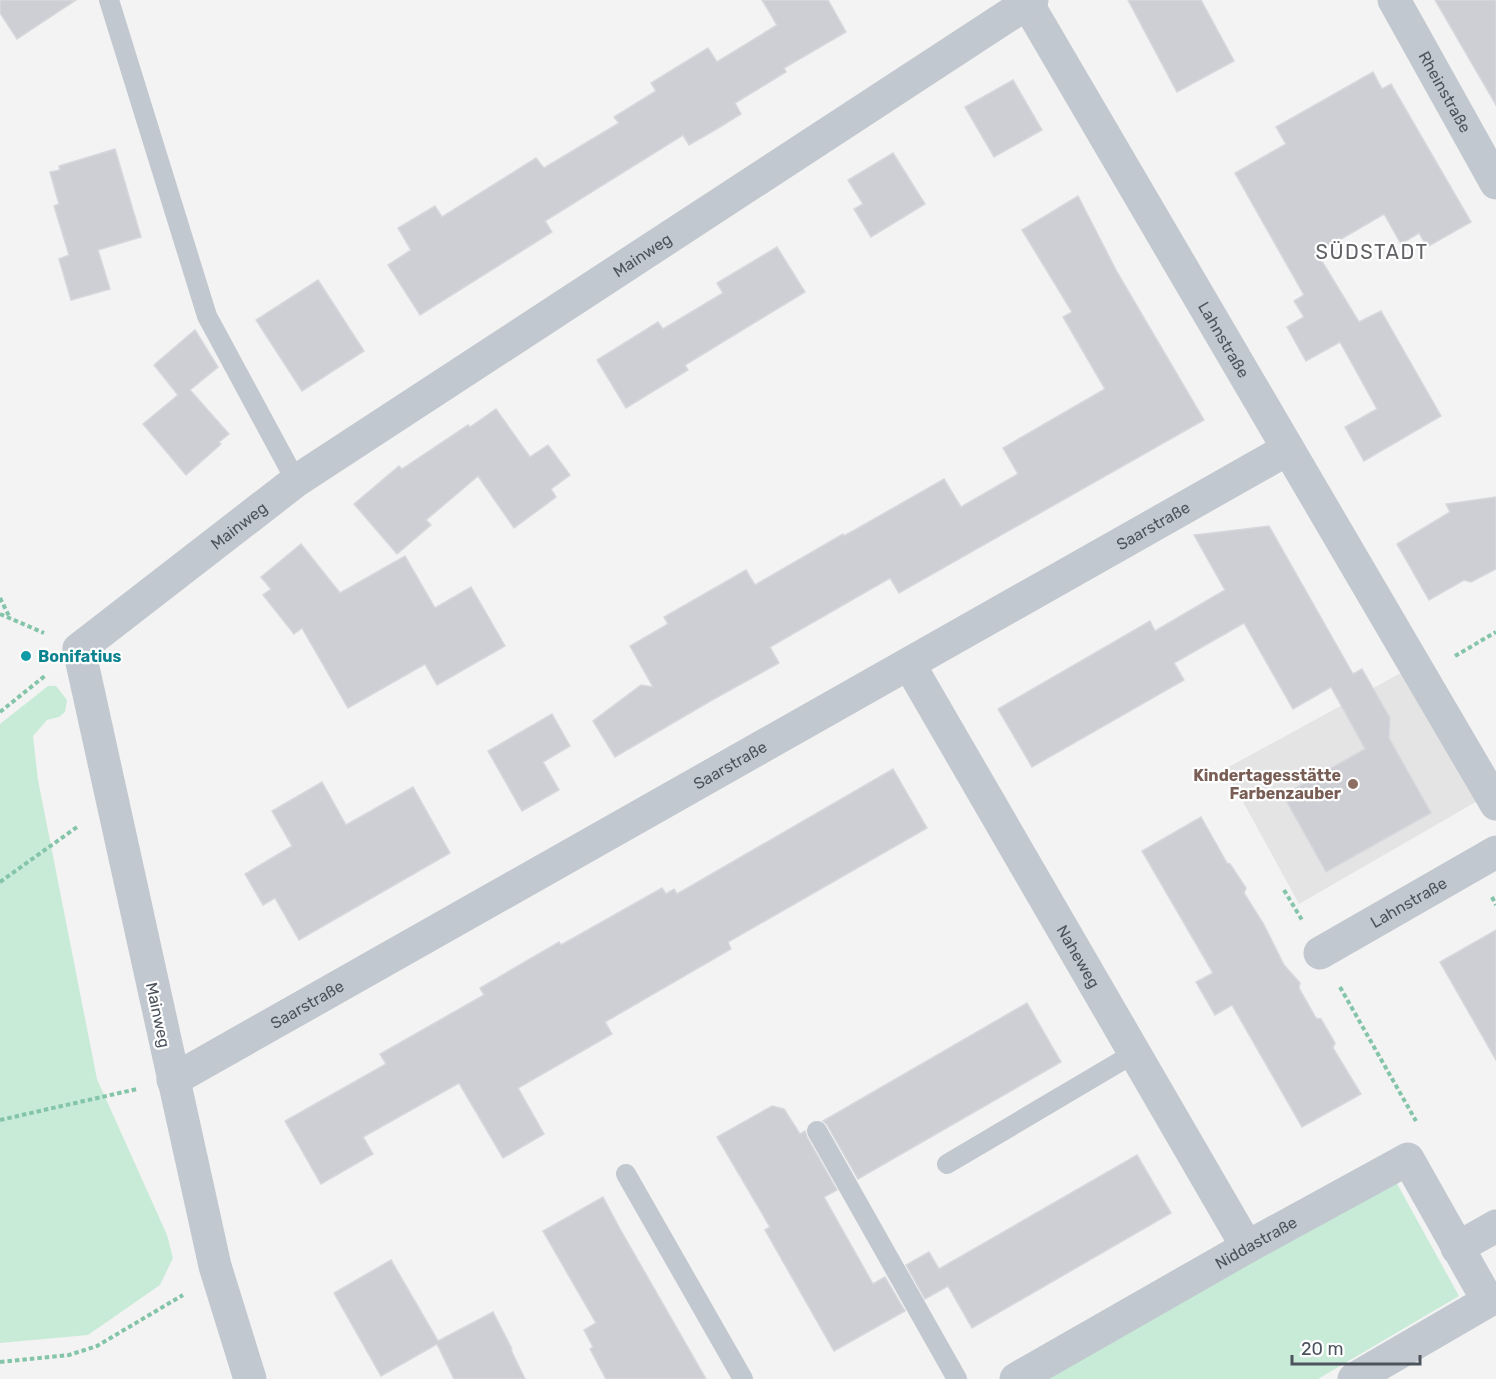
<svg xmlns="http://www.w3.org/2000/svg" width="1496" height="1379" font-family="Rubik,sans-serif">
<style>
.education{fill:#e5e4e4}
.green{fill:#c8ebd8}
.building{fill:#cdcfd4;stroke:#d7d8dd;stroke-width:1.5}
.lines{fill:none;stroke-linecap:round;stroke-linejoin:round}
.path{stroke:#84c5aa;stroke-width:4;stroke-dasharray:4.5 3;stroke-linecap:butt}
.service{stroke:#c2c8cf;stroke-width:20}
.minor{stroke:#c2c8cf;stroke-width:33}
.culture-dot{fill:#0f9aa8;stroke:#fff;stroke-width:2}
.education-dot{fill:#8d6e63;stroke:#fff;stroke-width:2}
.labels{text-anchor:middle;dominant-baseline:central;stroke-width:4.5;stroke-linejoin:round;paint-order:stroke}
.street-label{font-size:16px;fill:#4c545e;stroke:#fff}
.culture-label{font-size:16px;font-weight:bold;fill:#0d838f;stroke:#fff;text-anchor:start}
.education-label{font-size:16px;font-weight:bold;fill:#785e54;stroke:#fff;text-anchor:end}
.quarter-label{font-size:20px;letter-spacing:1.5px;fill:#606266;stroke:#fff}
</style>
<rect width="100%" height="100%" fill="#f4f3f3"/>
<path class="education" d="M 1408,669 L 1481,799 L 1299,904 L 1225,769 Z"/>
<g class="green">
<path d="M 48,686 L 56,686 L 67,700 L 65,712 L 59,717 L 47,720 L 33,736 L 38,780 L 97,1079 L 167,1235 L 173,1258 L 160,1285 L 88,1335 L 0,1343 L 0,724 Z"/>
<path d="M 1395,1180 L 1459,1296 L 1318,1379 L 1048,1379 Z"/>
</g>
<g class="building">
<path d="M 0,0 L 76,0 L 17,39 L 0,13 Z"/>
<path d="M 762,0 L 828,0 L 846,32 L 784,68 L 786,72 L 735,103 L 741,114 L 715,130 L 689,145 L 683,135 L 545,221 L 552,232 L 420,315 L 388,265 L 411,250 L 398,228 L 435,206 L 442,217 L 536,158 L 544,168 L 619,123 L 614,117 L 656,91 L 651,83 L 677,67 L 708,48 L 717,62 L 777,25 Z"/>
<path d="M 1128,0 L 1201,0 L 1234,61 L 1177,92 Z"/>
<path d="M 1435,0 L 1496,0 L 1496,105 Z"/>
<path d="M 1373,72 L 1382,89 L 1391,84 L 1471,222 L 1427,247 L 1419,233 L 1401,244 L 1384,214 L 1317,253 L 1359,322 L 1381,311 L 1441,416 L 1364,461 L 1345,427 L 1377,409 L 1340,342 L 1306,361 L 1287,327 L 1304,317 L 1294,301 L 1304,295 L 1235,173 L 1286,144 L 1276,127 Z"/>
<path d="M 1013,80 L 1042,130 L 994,157 L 965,107 Z"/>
<path d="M 115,149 L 141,237 L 98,250 L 110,289 L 71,300 L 59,259 L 69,255 L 54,206 L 59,204 L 50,172 L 60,170 L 59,166 Z"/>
<path d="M 893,153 L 925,204 L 871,237 L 854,209 L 863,204 L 848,180 Z"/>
<path d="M 1078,196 L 1117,272 L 1204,420 L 899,593 L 890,578 L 770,647 L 779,663 L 712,700 L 615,757 L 593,721 L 641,685 L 653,687 L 630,646 L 668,624 L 664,617 L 746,570 L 755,585 L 843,534 L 844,536 L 860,527 L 944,479 L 961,507 L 1018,474 L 1003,448 L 1105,389 L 1063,317 L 1072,312 L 1022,230 Z"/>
<path d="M 777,247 L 805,292 L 685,365 L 688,370 L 626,408 L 597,360 L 658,322 L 663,329 L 723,293 L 717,283 Z"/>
<path d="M 318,280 L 364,351 L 302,391 L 256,320 Z"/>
<path d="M 195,330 L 218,367 L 190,390 L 229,434 L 219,442 L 221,444 L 186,475 L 143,424 L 178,395 L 154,365 Z"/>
<path d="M 496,409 L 530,457 L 548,445 L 570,475 L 551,489 L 556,497 L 514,528 L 478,476 L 426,520 L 431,525 L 397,554 L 354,504 L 399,466 L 402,469 L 468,425 L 470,427 Z"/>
<path d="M 1496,497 L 1496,569 L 1471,582 L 1464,580 L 1429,600 L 1397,544 L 1450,512 L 1446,504 Z"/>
<path d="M 1269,526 L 1353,674 L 1362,669 L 1390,718 L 1389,738 L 1431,813 L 1326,872 L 1283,795 L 1365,749 L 1331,687 L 1293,709 L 1244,623 L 1174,663 L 1184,680 L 1032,767 L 998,709 L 1150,621 L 1155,631 L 1225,590 L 1194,535 Z"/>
<path d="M 301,544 L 340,593 L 405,556 L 435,608 L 471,587 L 505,646 L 437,685 L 425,664 L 348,708 L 302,628 L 294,634 L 263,595 L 271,589 L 261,577 Z"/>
<path d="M 552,714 L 570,746 L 543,762 L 559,790 L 522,811 L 488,751 Z"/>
<path d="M 893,769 L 927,828 L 728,942 L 731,949 L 605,1022 L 612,1034 L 518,1088 L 544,1134 L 503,1158 L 459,1083 L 363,1137 L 373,1154 L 321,1184 L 285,1121 L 386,1064 L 380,1054 L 484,995 L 480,988 L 559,942 L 561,945 L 662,888 L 666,894 L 674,889 L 677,894 Z"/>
<path d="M 322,782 L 346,825 L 413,787 L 450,853 L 299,940 L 275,898 L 263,905 L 245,874 L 292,846 L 272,811 Z"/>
<path d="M 1201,817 L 1227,863 L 1230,864 L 1246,888 L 1244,893 L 1263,923 L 1284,965 L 1300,983 L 1299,988 L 1316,1018 L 1321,1019 L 1335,1043 L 1333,1048 L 1361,1094 L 1302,1127 L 1232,1005 L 1215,1015 L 1196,982 L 1213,973 L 1142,851 Z"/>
<path d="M 1496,930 L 1496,1060 L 1440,962 Z"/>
<path d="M 1027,1003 L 1061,1062 L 858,1179 L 827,1125 L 823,1121 Z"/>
<path d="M 772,1106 L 784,1109 L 800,1134 L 805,1131 L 807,1137 L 837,1190 L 824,1197 L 873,1284 L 885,1277 L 905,1311 L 834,1351 L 765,1230 L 770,1227 L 717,1137 Z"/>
<path d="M 1137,1155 L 1171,1213 L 972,1328 L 948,1286 L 925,1299 L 906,1265 L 929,1252 L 939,1269 Z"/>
<path d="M 603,1197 L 620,1229 L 706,1379 L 606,1379 L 590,1349 L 593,1347 L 584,1330 L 596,1323 L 543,1231 Z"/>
<path d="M 391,1260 L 438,1341 L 493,1312 L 512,1349 L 511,1350 L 525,1379 L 454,1379 L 437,1344 L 381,1376 L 334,1293 Z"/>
</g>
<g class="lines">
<g class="path">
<path d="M 0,598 L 9,616"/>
<path d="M 0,614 L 44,633"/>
<path d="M 1455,656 L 1496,632"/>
<path d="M 0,712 L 46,675"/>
<path d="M 0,882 L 77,827"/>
<path d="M 1284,890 L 1302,920"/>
<path d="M 1492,897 L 1496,905"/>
<path d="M 1340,987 L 1416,1121"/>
<path d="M 0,1120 L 137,1089"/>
<path d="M 0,1362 L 69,1355 L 97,1346 L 183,1295"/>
</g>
<g class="service">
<path d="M 109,0 L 207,316 L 296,481"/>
<path d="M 817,1131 L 957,1379"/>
<path d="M 947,1164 L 1133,1054"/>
<path d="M 626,1174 L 743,1379"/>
</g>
<g class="minor">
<path id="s1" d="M 1394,0 L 1496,183"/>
<path id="s2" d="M 1027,3 L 1496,804"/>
<path id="s3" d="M 909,664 L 1247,1247"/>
<path id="s4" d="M 1320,953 L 1496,852"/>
<path id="s5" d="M 173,1080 L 1288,449"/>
<path d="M 1457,1248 L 1496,1226"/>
<path id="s6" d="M 250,1379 L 215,1266 L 79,649 L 296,481 L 1032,0"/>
<path id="s7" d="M 1016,1379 L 1247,1247 L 1408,1159 L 1488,1301 L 1354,1379"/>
</g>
</g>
<circle class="culture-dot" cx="26" cy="656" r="6"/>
<circle class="education-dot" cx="1353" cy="784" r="6"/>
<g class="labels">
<g class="street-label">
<text stroke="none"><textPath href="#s1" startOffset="105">Rheinstraße</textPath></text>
<text stroke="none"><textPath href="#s6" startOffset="1438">Mainweg</textPath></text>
<text stroke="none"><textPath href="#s2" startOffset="390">Lahnstraße</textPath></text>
<text stroke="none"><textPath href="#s5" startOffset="1126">Saarstraße</textPath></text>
<text stroke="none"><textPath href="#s6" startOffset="952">Mainweg</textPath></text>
<text stroke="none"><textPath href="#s5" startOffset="640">Saarstraße</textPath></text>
<text stroke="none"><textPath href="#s4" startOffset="102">Lahnstraße</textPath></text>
<text stroke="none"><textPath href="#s3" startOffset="338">Naheweg</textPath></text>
<text stroke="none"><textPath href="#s5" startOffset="154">Saarstraße</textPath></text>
<text transform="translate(158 1015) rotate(78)">Mainweg</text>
<text stroke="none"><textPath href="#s7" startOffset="276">Niddastraße</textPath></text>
</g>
<g class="culture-label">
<text x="38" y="656">Bonifatius</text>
</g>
<g class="education-label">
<text x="1341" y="775">Kindertagesstätte<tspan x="1341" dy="18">Farbenzauber</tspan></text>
</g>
<g class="quarter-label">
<text x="1372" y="252">SÜDSTADT</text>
</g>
</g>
<path d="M1292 1355v9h128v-9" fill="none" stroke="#4c545e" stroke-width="3"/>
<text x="1301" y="1355" font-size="18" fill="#4c545e" stroke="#ffffff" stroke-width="4.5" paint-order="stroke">20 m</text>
</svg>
